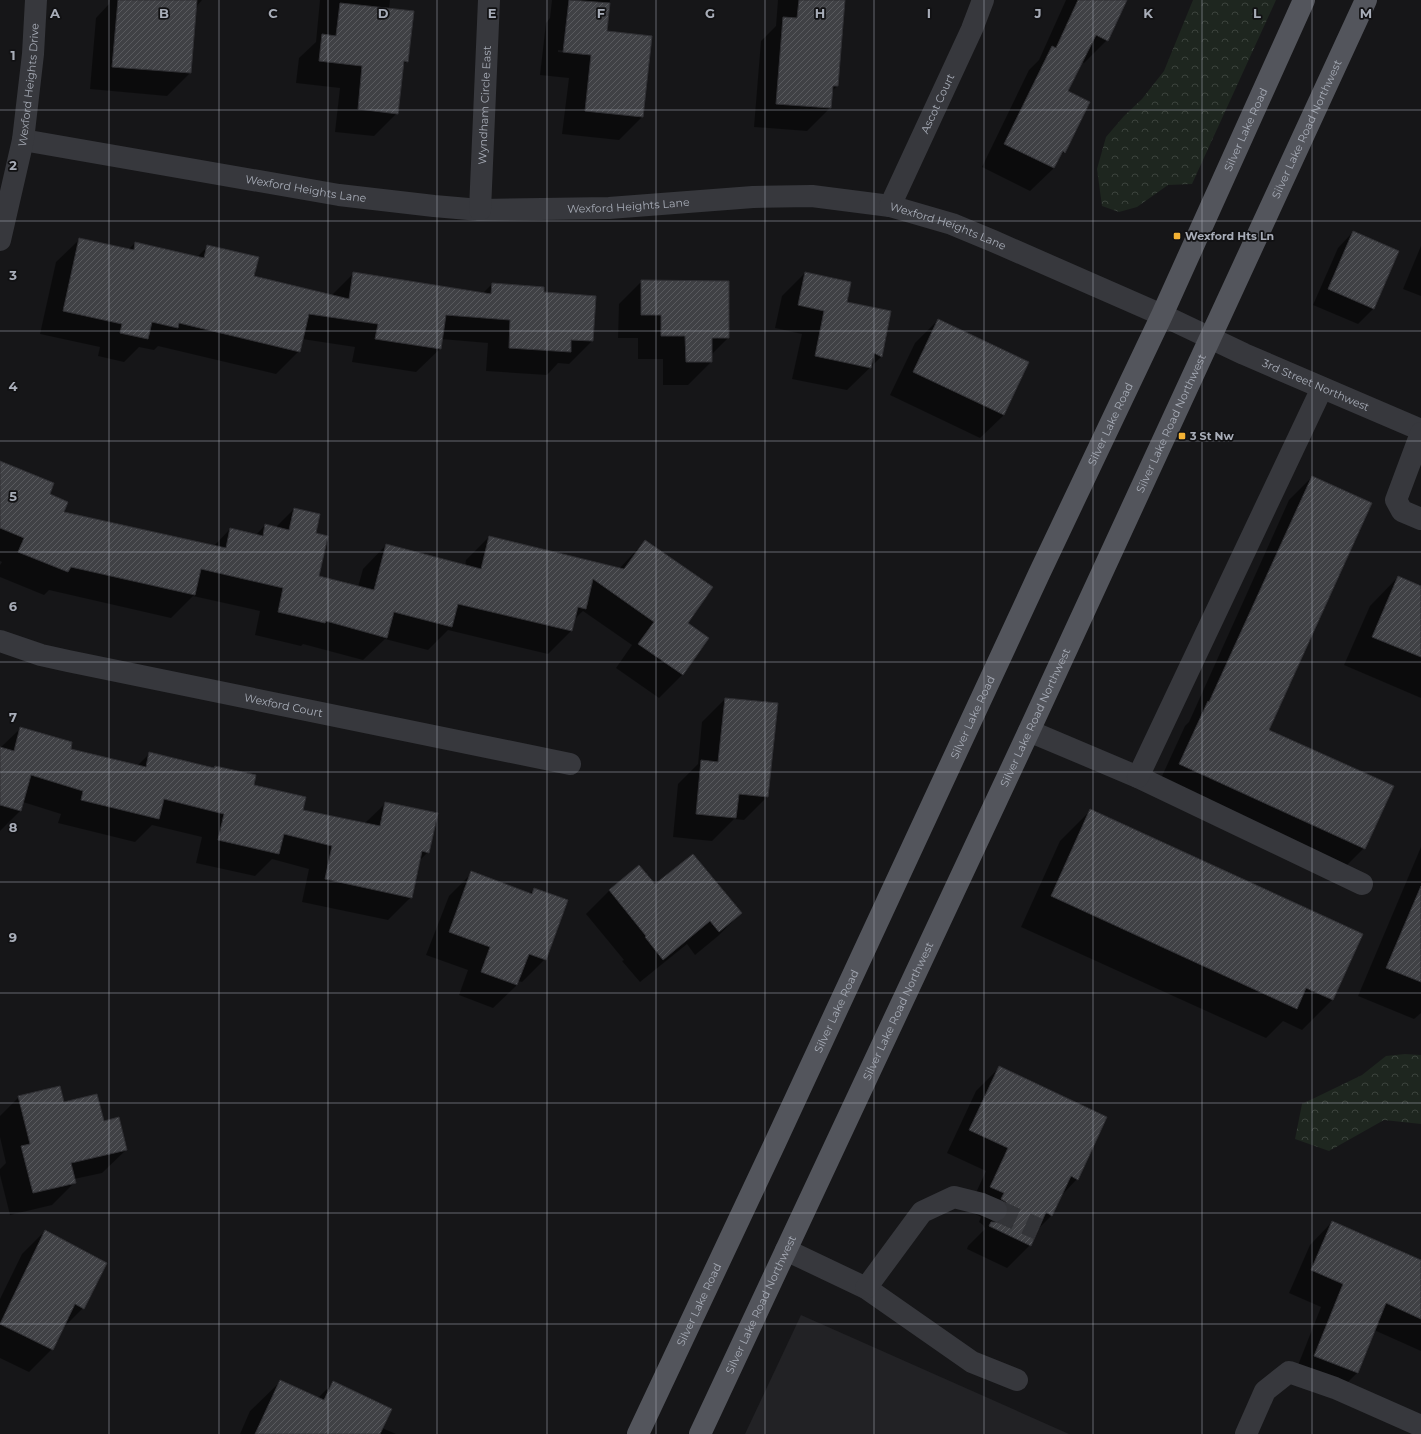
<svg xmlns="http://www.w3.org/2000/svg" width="1421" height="1434" font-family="Montserrat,sans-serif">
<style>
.built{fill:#222225}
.forest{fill:url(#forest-crowns)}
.shadow{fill:#0007;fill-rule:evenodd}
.building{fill:url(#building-hatch);stroke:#303034}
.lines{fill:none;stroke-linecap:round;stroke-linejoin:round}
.minor-tunnel{stroke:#333438;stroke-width:22;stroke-dasharray:22 11;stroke-linecap:butt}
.minor{stroke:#37383d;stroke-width:22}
.major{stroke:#53555c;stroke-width:22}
.grid{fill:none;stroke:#a8adb8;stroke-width:1;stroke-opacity:0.55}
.poi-dot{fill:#f2b134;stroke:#111113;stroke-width:1.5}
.labels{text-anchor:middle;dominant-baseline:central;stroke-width:3.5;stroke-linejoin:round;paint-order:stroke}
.street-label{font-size:11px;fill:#a8adb8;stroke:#111113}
.poi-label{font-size:11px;font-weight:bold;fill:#a8adb8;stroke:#111113;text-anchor:start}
.grid-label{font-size:13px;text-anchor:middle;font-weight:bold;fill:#a8adb8;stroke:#111113;stroke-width:3.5;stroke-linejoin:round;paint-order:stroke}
</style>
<defs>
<pattern id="forest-crowns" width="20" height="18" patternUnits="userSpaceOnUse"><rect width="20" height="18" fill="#1e261f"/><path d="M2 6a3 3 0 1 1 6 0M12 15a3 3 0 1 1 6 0" fill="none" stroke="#3c433d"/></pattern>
<pattern id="building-hatch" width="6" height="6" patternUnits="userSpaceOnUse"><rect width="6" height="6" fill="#404145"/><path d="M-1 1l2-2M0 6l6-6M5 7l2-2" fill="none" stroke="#595a5e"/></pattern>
</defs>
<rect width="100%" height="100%" fill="#161618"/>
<path class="built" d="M 801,1315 L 1069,1434 L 745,1434 Z"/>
<g class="forest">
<path d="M 1193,0 L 1276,0 L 1192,184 L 1168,185 L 1137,207 L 1119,212 L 1102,206 L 1097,169 L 1106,137 L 1124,116 L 1142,99 L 1164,71 Z"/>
<path d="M 1405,1054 L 1421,1055 L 1421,1124 L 1384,1120 L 1329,1151 L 1295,1139 L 1302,1104 L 1362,1075 L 1386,1056 Z"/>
</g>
<g class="shadow">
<path d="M 110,0 L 202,0 L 196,7 L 190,73 L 167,96 L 90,89 L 96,18 L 109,4 Z"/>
<path d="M 320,0 L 390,0 L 389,9 L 407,61 L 402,66 L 397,113 L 374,136 L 335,132 L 340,88 L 296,83 L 299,58 L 316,42 Z"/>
<path d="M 552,0 L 610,0 L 606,32 L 651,37 L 642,117 L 619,140 L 562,134 L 569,78 L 540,75 L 546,23 L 550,18 ZM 558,50 L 584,53 L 584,55 L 558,52 Z"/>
<path d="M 778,0 L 844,0 L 837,86 L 832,91 L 830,108 L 807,131 L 754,127 L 761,41 L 776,26 Z"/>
<path d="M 1066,0 L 1126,0 L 1107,40 L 1084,63 L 1082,62 L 1067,92 L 1064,152 L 1058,158 L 1054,168 L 1030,191 L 982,167 L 1029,70 L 1039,60 Z"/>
<path d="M 1353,232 L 1373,309 L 1358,324 L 1313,305 L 1338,248 Z"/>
<path d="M 80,239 L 128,250 L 135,243 L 197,257 L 208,246 L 253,277 L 331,296 L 354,273 L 483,293 L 492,284 L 543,293 L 592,341 L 569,364 L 558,363 L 547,375 L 486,371 L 488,343 L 441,339 L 440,349 L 416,372 L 352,362 L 355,347 L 302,339 L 299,351 L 276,374 L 158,346 L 154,350 L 139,347 L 124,362 L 98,356 L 100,347 L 40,334 L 56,262 Z"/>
<path d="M 1421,246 L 1421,296 L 1403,289 Z"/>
<path d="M 805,273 L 846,302 L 890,312 L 881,357 L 847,390 L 792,379 L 802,334 L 775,328 L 782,296 Z"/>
<path d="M 642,281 L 728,338 L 711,355 L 711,362 L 688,385 L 663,385 L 663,359 L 638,359 L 638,338 L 618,338 L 619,304 Z"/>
<path d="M 938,320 L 1004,415 L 980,438 L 890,395 L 915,343 Z"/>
<path d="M 0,470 L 49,495 L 63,513 L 213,547 L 230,529 L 256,535 L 265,525 L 275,528 L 294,509 L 315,534 L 318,576 L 358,587 L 363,569 L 386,545 L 465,566 L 466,560 L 489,537 L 619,569 L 645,541 L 686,623 L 704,645 L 682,675 L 659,698 L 616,668 L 632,645 L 583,611 L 574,619 L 571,631 L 548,654 L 448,630 L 428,650 L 385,639 L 363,660 L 303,644 L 301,646 L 255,635 L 260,611 L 193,596 L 171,618 L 49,590 L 44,595 L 0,577 L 0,565 L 2,562 L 0,561 Z"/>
<path d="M 1312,477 L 1268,730 L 1364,848 L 1341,871 L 1157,787 L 1185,726 L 1189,722 L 1289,500 Z"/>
<path d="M 1398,577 L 1421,587 L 1421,698 L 1344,665 L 1370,606 Z"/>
<path d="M 725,699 L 767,797 L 744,820 L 734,819 L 712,841 L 673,837 L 678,784 L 698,764 L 702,722 Z"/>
<path d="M 21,728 L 69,749 L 137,766 L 150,753 L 253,785 L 302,810 L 364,824 L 386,803 L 428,852 L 418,862 L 411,897 L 388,920 L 302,902 L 309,869 L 272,859 L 255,876 L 196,863 L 202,837 L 152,825 L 135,842 L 58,823 L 61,814 L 23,802 L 20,811 L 0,831 L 0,748 Z"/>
<path d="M 1091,810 L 1362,934 L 1332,1000 L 1302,1030 L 1283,1021 L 1266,1038 L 1021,927 L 1060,841 Z"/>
<path d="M 1421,847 L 1421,1013 L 1414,1019 L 1358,996 Z"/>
<path d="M 639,867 L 655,886 L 741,913 L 718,936 L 695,955 L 687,944 L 640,982 L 622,961 L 624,960 L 586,914 L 609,891 Z"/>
<path d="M 472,873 L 529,894 L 535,889 L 545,959 L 522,982 L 518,981 L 517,985 L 493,1008 L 459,995 L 468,970 L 426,955 L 449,896 Z"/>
<path d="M 999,1068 L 1077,1179 L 1061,1196 L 1052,1215 L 1037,1230 L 1030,1245 L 1007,1268 L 967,1249 L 968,1246 L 985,1229 L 983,1225 L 979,1222 L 981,1217 L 968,1210 L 986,1171 L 947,1153 L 976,1091 Z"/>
<path d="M 19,1097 L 63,1103 L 103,1122 L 126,1150 L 102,1173 L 74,1179 L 75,1182 L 52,1205 L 10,1215 L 0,1175 L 0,1169 L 6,1163 L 0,1137 L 0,1116 Z"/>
<path d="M 1332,1222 L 1421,1261 L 1421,1351 L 1374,1330 L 1357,1373 L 1335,1395 L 1293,1378 L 1321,1307 L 1289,1293 L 1310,1245 Z"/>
<path d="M 45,1231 L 78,1248 L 83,1308 L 61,1330 L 52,1349 L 29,1372 L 0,1358 L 0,1299 L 22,1254 Z"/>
<path d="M 281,1381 L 318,1398 L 333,1383 L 382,1428 L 396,1434 L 240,1434 L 250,1411 Z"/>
</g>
<g class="building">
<path d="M 118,0 L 197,0 L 191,73 L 112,67 Z"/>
<path d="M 569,0 L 610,3 L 607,31 L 652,36 L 643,117 L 585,111 L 591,55 L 563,52 Z"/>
<path d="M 799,0 L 845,0 L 838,86 L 833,86 L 831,108 L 776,104 L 783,17 L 797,18 Z"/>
<path d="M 1078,0 L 1127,0 L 1108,41 L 1096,35 L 1068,91 L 1090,102 L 1065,153 L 1063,151 L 1054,168 L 1004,144 L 1052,46 L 1056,48 Z"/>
<path d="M 340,3 L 414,11 L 408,62 L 404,61 L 398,114 L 358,109 L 362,66 L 319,61 L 322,34 L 336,36 Z"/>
<path d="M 1353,231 L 1399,251 L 1374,309 L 1328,289 Z"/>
<path d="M 79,238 L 134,250 L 135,242 L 204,258 L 207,245 L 259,257 L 254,276 L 349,299 L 353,272 L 491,294 L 492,283 L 544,287 L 544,292 L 596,296 L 593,341 L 571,340 L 571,352 L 509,348 L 510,320 L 446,315 L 441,349 L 375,339 L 378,324 L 309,314 L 300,352 L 179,323 L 178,328 L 152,322 L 148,339 L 120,333 L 122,324 L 63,311 Z"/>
<path d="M 805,272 L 851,282 L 847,302 L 891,311 L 882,357 L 874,353 L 871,368 L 815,356 L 824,311 L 798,305 Z"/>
<path d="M 641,280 L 729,281 L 729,338 L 712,338 L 712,362 L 686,362 L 685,336 L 661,336 L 661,315 L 641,315 Z"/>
<path d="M 938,319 L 1029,362 L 1004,415 L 913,372 Z"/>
<path d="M 0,461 L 54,483 L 50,494 L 68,502 L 64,512 L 226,548 L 230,528 L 263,536 L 265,524 L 289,530 L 294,508 L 320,514 L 316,533 L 328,536 L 319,576 L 374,590 L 386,544 L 481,569 L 489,536 L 624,569 L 645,540 L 713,587 L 688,623 L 709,638 L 683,675 L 638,644 L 654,622 L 593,579 L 586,609 L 578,607 L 572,631 L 458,604 L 452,627 L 394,612 L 387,638 L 326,621 L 325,623 L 278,612 L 283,588 L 201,569 L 195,595 L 71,567 L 68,572 L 18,552 L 24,538 L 0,528 Z"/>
<path d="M 1312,476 L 1372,503 L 1269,730 L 1394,786 L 1365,849 L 1179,764 L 1208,701 L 1209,702 Z"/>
<path d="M 1398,576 L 1421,586 L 1421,657 L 1372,637 Z"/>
<path d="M 725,698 L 778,703 L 768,797 L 739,794 L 736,818 L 696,814 L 701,760 L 718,762 Z"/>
<path d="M 20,727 L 72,742 L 71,749 L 146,767 L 149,752 L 214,768 L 215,766 L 256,775 L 254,785 L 306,797 L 303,810 L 380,826 L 385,802 L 438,813 L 429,853 L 422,851 L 412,898 L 325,879 L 332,846 L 284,834 L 279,854 L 218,840 L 224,814 L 164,799 L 159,819 L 81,800 L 83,791 L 31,775 L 21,811 L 0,805 L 0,747 L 14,751 Z"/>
<path d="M 1090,809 L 1363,934 L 1333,1000 L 1306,988 L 1297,1009 L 1051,896 Z"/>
<path d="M 693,854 L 742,913 L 719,932 L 710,921 L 663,960 L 645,937 L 646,936 L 609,890 L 639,865 L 655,884 Z"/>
<path d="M 471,871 L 532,894 L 534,888 L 568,900 L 546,960 L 529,954 L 517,985 L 481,972 L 490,947 L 449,932 Z"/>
<path d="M 1421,886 L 1421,982 L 1386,968 Z"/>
<path d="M 999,1066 L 1107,1117 L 1078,1180 L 1071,1176 L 1052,1216 L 1046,1212 L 1031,1246 L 989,1226 L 991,1222 L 997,1222 L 1003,1220 L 1008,1215 L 1008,1208 L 1006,1202 L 1001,1199 L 1004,1193 L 990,1187 L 1008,1148 L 969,1130 Z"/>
<path d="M 60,1086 L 64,1102 L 97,1094 L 104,1121 L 119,1117 L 127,1150 L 71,1163 L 76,1183 L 33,1193 L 21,1146 L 30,1144 L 18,1096 Z"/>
<path d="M 1332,1221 L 1421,1260 L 1421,1319 L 1386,1303 L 1358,1373 L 1314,1356 L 1343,1284 L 1311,1270 Z"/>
<path d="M 45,1230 L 107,1263 L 84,1309 L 75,1304 L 53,1350 L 0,1324 Z"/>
<path d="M 280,1380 L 324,1400 L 333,1381 L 392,1409 L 380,1434 L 255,1434 Z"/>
</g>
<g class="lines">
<path class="minor-tunnel" d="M 996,1210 L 1038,1229"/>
<g class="minor">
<path id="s1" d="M 23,140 L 339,195 L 434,206 L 480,210 L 609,208 L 753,197 L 812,196 L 890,206 L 952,224 L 993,241 L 1162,315 L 1244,354 L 1421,430"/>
<path id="s2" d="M 890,206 L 972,29 L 983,0"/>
<path id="s3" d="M 480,210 L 489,0"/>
<path id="s4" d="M 0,240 L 23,140 L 33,54 L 36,0"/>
<path d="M 1421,433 L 1396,500 L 1402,511 L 1421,519"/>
<path id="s5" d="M 0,641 L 41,655 L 68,661 L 570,764"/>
<path d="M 1029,731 L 1138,777 L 1362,884"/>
<path d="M 1138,777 L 1322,388"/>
<path d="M 786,1250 L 866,1288 L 972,1362 L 1017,1380"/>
<path d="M 866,1288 L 922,1212 L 954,1197 L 982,1204 L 996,1210"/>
<path d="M 1246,1434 L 1265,1391 L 1289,1372 L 1335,1388 L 1421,1426"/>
</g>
<g class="major">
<path id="s6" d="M 638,1434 L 775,1143 L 1039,574 L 1162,315 L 1304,0"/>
<path id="s7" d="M 700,1434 L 1029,731 L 1366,0"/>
</g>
</g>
<path class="grid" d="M 109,0 L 109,1434M 219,0 L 219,1434M 328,0 L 328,1434M 437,0 L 437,1434M 547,0 L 547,1434M 656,0 L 656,1434M 765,0 L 765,1434M 874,0 L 874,1434M 984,0 L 984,1434M 1093,0 L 1093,1434M 1202,0 L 1202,1434M 1312,0 L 1312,1434M 0,110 L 1421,110M 0,221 L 1421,221M 0,331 L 1421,331M 0,441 L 1421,441M 0,552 L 1421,552M 0,662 L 1421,662M 0,772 L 1421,772M 0,882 L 1421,882M 0,993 L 1421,993M 0,1103 L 1421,1103M 0,1213 L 1421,1213M 0,1324 L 1421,1324"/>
<g class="poi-dot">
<rect x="1173" y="232" width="8" height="8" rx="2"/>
<rect x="1178" y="432" width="8" height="8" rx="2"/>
</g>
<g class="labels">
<g class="street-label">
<text stroke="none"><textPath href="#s4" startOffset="158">Wexford Heights Drive</textPath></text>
<text stroke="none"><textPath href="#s2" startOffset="113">Ascot Court</textPath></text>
<text stroke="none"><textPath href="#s3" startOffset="105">Wyndham Circle East</textPath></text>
<text stroke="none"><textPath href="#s6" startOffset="1439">Silver Lake Road</textPath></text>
<text stroke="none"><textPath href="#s7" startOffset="1439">Silver Lake Road Northwest</textPath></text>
<text stroke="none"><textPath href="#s1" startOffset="287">Wexford Heights Lane</textPath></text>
<text stroke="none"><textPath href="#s1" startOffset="611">Wexford Heights Lane</textPath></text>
<text stroke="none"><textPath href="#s1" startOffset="935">Wexford Heights Lane</textPath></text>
<text stroke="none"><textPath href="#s1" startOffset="1336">3rd Street Northwest</textPath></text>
<text stroke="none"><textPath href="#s6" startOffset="1115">Silver Lake Road</textPath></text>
<text stroke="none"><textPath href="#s7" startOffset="1115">Silver Lake Road Northwest</textPath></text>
<text stroke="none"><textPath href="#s5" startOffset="291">Wexford Court</textPath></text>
<text stroke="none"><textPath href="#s6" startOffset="791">Silver Lake Road</textPath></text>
<text stroke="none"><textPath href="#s7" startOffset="791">Silver Lake Road Northwest</textPath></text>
<text stroke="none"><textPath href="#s6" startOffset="467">Silver Lake Road</textPath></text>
<text stroke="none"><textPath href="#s7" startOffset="467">Silver Lake Road Northwest</textPath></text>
<text stroke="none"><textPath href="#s6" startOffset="143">Silver Lake Road</textPath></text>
<text stroke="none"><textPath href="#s7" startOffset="143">Silver Lake Road Northwest</textPath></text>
</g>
<g class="poi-label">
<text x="1185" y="236">Wexford Hts Ln</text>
<text x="1190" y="436">3 St Nw</text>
</g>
</g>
<g class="grid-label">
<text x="55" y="18">A</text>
<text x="164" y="18">B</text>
<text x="273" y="18">C</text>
<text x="383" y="18">D</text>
<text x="492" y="18">E</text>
<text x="601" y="18">F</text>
<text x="710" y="18">G</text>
<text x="820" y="18">H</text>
<text x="929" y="18">I</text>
<text x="1038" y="18">J</text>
<text x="1148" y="18">K</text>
<text x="1257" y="18">L</text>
<text x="1366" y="18">M</text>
<text x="13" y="60">1</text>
<text x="13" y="170">2</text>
<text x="13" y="280">3</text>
<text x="13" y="391">4</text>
<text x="13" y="501">5</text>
<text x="13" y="611">6</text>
<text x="13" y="722">7</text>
<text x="13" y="832">8</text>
<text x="13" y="942">9</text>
</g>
</svg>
